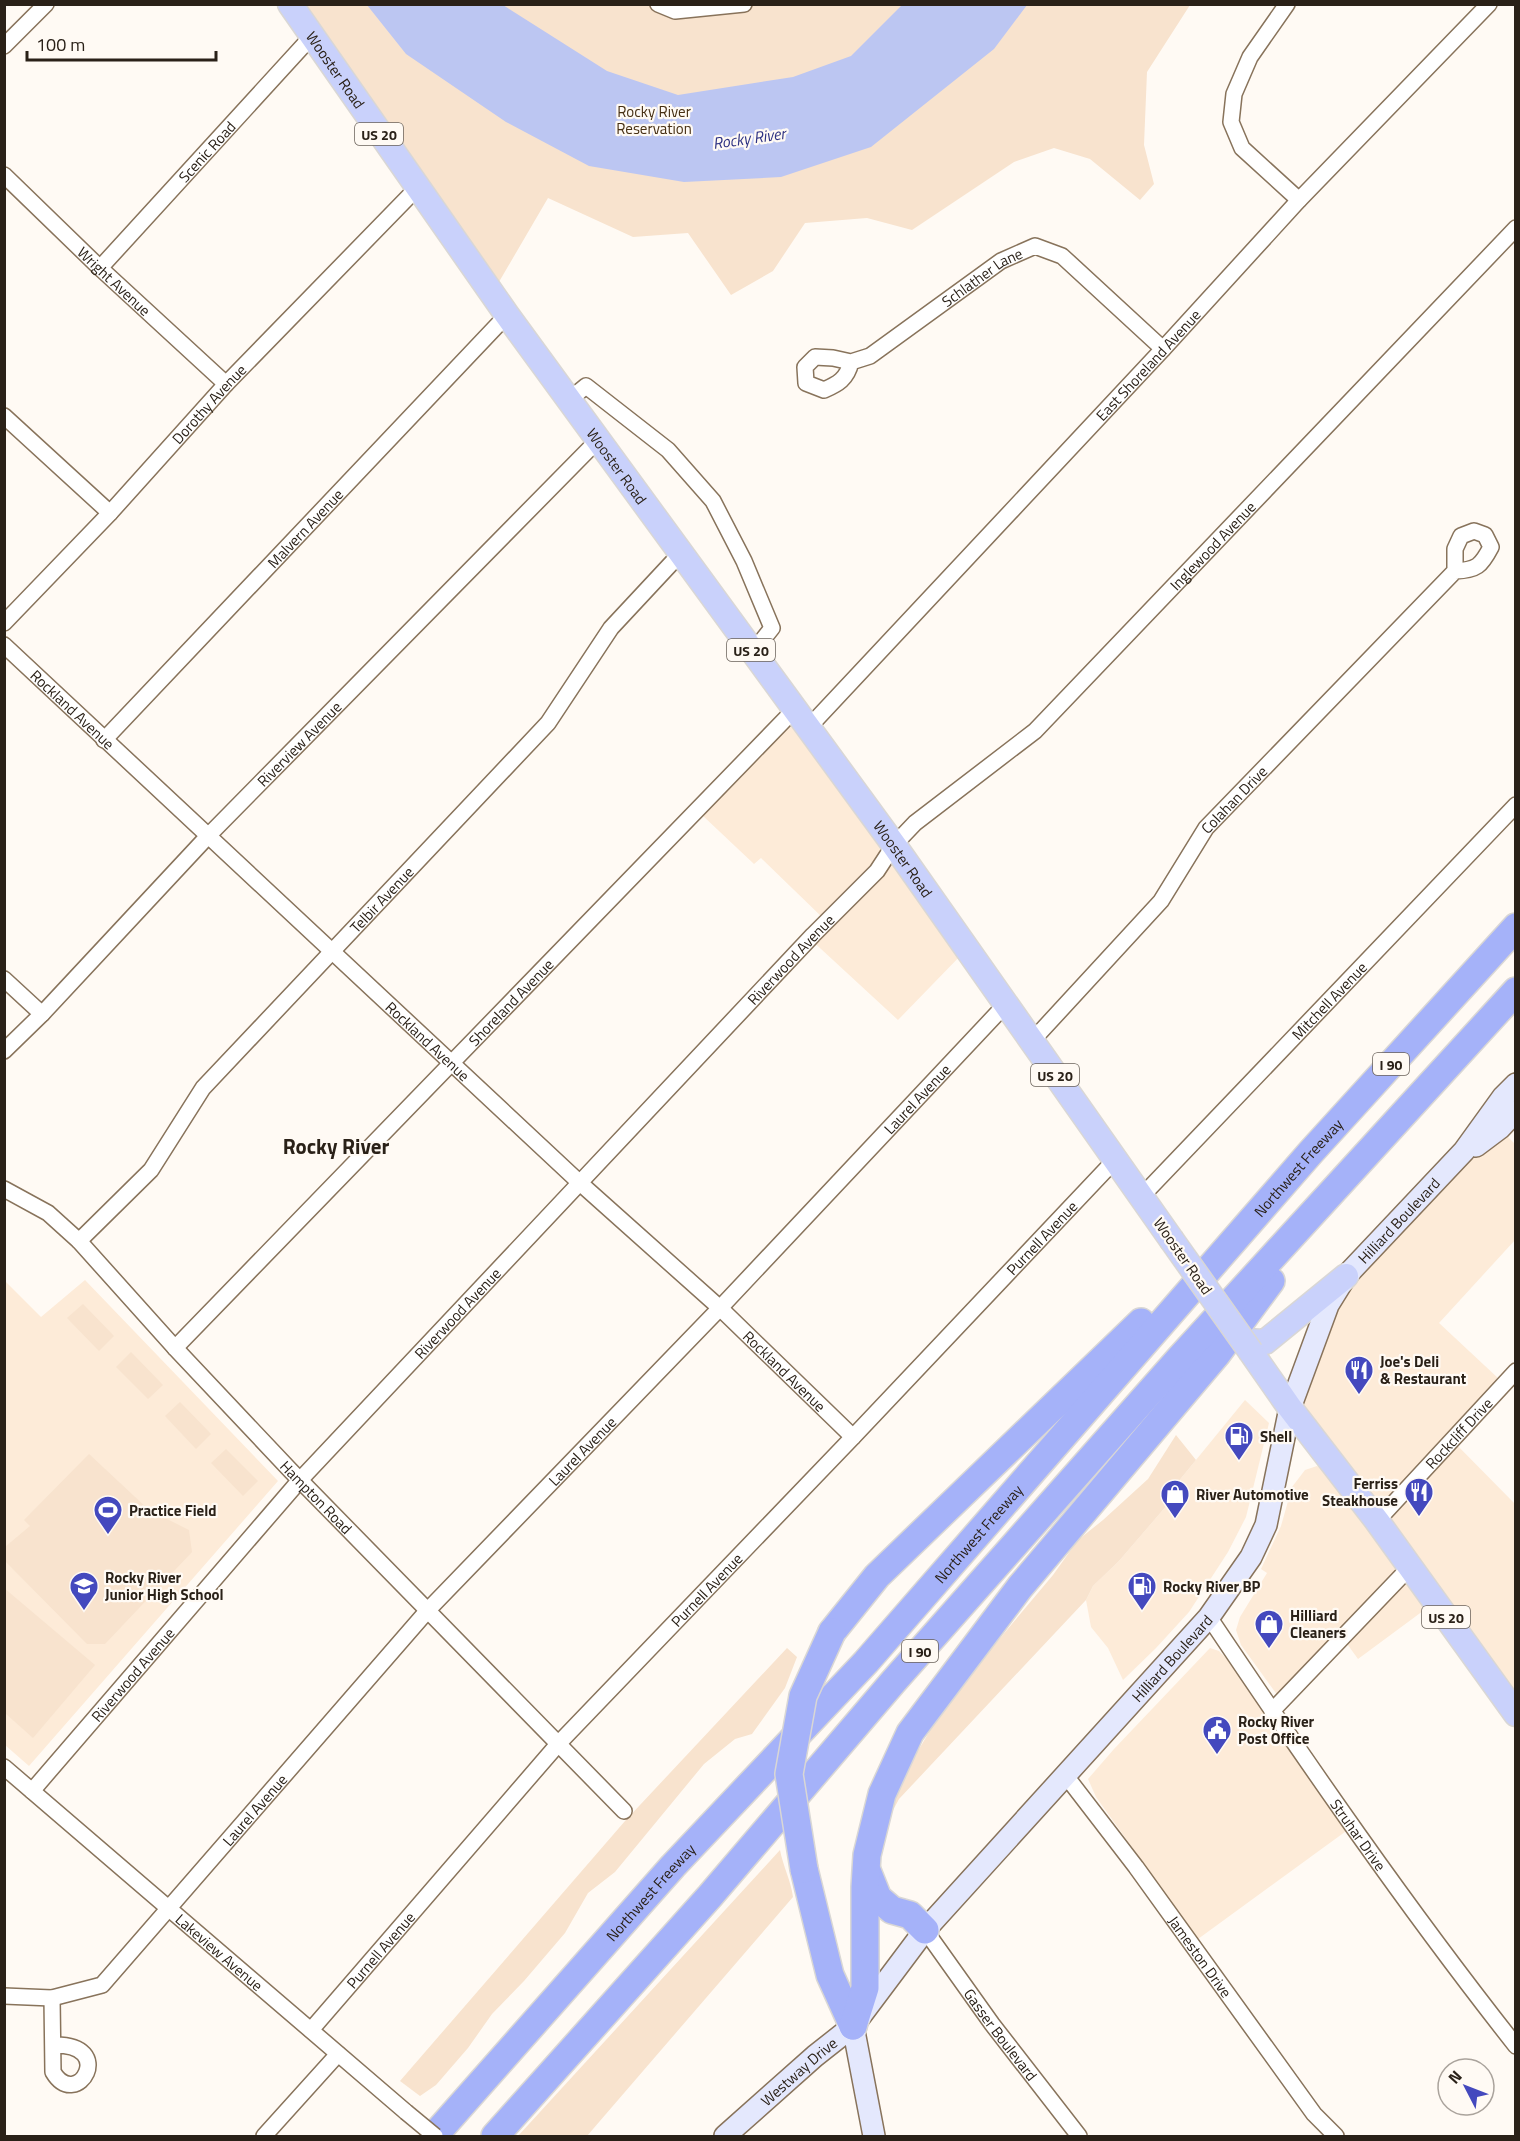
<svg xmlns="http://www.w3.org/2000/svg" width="1520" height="2141" font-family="'Titillium Web',sans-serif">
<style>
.built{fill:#fdebd8}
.green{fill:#f8e3ce}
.water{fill:#bcc6f2}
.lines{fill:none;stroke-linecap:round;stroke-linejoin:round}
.street-casing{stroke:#88735b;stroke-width:18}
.secondary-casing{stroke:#88735b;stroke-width:24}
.primary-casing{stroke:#d9d7d5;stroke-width:27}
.highway-casing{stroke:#d9d7d5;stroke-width:30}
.street{stroke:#fff;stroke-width:15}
.secondary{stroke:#e4e8fd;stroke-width:21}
.primary{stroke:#c9d1fb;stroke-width:24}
.highway{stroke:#a5b2f9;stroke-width:27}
.street-bridge-casing{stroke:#88735b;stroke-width:18;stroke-linecap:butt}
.primary-bridge-casing{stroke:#d9d7d5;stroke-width:27;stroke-linecap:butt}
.highway-bridge-casing{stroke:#d9d7d5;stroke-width:30;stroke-linecap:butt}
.street-bridge{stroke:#fff;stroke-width:15}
.primary-bridge{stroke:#c9d1fb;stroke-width:24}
.highway-bridge{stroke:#a5b2f9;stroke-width:27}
.labels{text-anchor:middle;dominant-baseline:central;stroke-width:4.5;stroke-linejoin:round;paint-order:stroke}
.shield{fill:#fffaf4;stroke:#6a625a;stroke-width:1.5}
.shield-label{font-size:14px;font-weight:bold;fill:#2a2118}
.street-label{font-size:15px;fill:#2a2118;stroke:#fffaf4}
.park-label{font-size:15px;fill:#462f13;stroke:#fffaf4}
.poi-label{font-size:15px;font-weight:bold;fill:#2a2118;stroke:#fffaf4;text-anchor:start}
.water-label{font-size:16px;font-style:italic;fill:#2d3182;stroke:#fffaf4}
.district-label{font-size:21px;font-weight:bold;fill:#2a2118;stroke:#fffaf4}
</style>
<rect width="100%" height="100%" fill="#fffaf4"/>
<g class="built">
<path d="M 795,716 L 965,951 L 898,1020 L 808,937 L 824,919 L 761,858 L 754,864 L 702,815 Z"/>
<path d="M 1504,1133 L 1515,1144 L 1515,1240 L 1439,1323 L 1499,1379 L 1448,1436 L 1515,1504 L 1515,1698 L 1302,1406 L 1335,1311 L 1369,1264 L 1469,1153 Z"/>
<path d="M 4,1280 L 41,1317 L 85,1280 L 278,1481 L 29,1766 L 5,1745 Z"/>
<path d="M 1245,1400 L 1269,1423 L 1246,1517 L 1228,1552 L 1189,1612 L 1156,1648 L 1123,1680 L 1108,1648 L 1091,1627 L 1086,1600 L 1093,1586 L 1119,1561 L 1181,1489 L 1178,1482 Z"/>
<path d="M 1317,1466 L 1328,1471 L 1427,1608 L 1358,1659 L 1340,1634 L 1278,1696 L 1241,1645 L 1236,1630 L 1240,1617 L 1267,1573 L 1261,1569 L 1281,1526 L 1292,1487 L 1305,1470 Z"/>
<path d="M 1210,1648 L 1219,1651 L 1226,1658 L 1349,1829 L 1198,1939 L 1096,1797 L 1088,1779 L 1114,1749 Z"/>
</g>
<g class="green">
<path d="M 288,5 L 1190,5 L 1147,72 L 1144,145 L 1154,184 L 1140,200 L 1090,159 L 1054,148 L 1014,162 L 912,230 L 867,218 L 805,223 L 773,271 L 731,295 L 688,233 L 633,237 L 548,198 L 496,287 Z"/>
<path d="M 83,1304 L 114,1336 L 99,1351 L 67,1318 Z"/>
<path d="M 131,1352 L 163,1385 L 148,1399 L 116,1367 Z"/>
<path d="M 180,1402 L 211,1434 L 196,1449 L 165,1416 Z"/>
<path d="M 1176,1435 L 1196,1460 L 1178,1482 L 1181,1489 L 1119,1561 L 1093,1586 L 1086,1600 L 899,1799 L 883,1829 L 888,1812 L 907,1769 L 949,1699 L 1053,1575 L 1078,1540 L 1103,1520 L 1148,1479 Z"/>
<path d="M 226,1449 L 258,1481 L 243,1496 L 211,1463 Z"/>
<path d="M 89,1454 L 149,1510 L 189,1530 L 192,1552 L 105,1644 L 87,1644 L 5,1561 L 5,1547 L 30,1526 L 24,1520 Z"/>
<path d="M 4,1588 L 95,1665 L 33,1738 L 5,1713 Z"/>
<path d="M 787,1648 L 797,1657 L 785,1688 L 752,1734 L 735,1739 L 704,1764 L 615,1872 L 588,1893 L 565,1933 L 524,1981 L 492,2014 L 468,2048 L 436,2085 L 420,2096 L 400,2081 L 625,1821 Z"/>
<path d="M 780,1850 C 783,1866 791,1881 793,1897 L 587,2136 L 518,2136 Z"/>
</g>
<path class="water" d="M 367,5 L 503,5 L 607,71 L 678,95 L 793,77 L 851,56 L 902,5 L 1027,5 L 994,49 L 871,147 L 781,177 L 684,182 L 589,166 L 506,122 L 406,54 Z"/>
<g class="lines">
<g class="street-casing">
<g id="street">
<path d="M 658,4 L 675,11 L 744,4"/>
<path d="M 1287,4 L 1250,57 L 1234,94 L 1231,122 L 1242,148 L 1299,200"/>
<path d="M 4,46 L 46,4"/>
<path id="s1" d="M 4,175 L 100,268 L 226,384"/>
<path id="s2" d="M 100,268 L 312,36"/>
<path id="s3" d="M 851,362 C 847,379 838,384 824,390 L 806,383 L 805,367 L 815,357 L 833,358 L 851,362 L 870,356 L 1001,261 L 1035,246 L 1062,256 L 1163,349"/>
<path d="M 569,400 L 586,386 L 668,450 L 713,501 L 744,561 L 772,628 L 753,652"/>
<path d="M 4,416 L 110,513"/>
<path id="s4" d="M 4,623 L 110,513 L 226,384 L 417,188"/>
<path id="s5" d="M 4,645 L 580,1183 L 720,1308 L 853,1437"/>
<path id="s6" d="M 809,727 L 1163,349 L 1299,200 L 1489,4"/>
<path id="s7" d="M 104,740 L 507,315"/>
<path d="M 4,979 L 42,1014"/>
<path id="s8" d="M 1032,1041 L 1161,901 L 1206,828 L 1455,571 C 1477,570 1481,566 1491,547 L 1485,535 L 1474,531 L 1461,536 L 1455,549 L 1455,571"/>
<path id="s9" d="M 4,1051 L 42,1014 L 208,836 L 598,440"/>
<path id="s10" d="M 4,1189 L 48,1213 L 79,1241 L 175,1348 L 291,1471 L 624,1811"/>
<path id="s11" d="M 1141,1197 L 1516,805"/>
<path id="s12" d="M 79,1241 L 151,1170 L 203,1088 L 548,723 L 611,628 L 680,554"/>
<path id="s13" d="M 175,1348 L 795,709"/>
<path id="s14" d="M 1377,1521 L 1516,1371"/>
<path id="s15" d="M 1209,1617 C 1307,1763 1407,1908 1516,2046"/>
<path d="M 1272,1711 L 1410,1567"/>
<path id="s16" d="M 4,1767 L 406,2112"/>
<path id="s17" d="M 1066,1776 L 1136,1867 L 1314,2114 L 1336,2136"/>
<path id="s18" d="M 32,1791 L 300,1480 L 813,935 L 877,871 L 894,845 L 915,823 L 1035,731 L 1516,228"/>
<path id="s19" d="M 925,1930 L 992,2024 L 1079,2136"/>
<path id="s20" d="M 4,1996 L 52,1998 L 102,1985 L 428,1610 L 720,1308 L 1006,1004"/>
<path d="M 52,1998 L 53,2072 C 77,2112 118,2043 53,2045"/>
<path id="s21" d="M 311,2030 L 559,1743 L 853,1437 L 1115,1160"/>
<path d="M 264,2136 L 338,2054"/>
</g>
</g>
<g class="secondary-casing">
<g id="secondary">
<path d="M 1476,1146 L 1500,1128 L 1516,1111"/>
<path d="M 853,2026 L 874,2136"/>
<path id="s22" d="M 725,2136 L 815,2056 L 853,2026 L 925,1930 L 1209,1617 L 1251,1557 L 1266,1525 L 1290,1408 L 1328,1305 L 1346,1276 L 1464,1151 L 1503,1097 L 1516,1084"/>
</g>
</g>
<g class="primary-casing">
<g id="primary">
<path id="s23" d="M 290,4 L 507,315 L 894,845 L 1171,1239"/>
<path d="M 1244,1341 L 1265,1342 L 1346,1276"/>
<path d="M 1251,1352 L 1290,1408 L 1377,1521 L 1516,1714"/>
</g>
</g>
<g class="highway-casing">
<g id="highway">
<path d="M 832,1632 L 877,1576 L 1141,1322"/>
<path d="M 804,1869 L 830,1975 L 853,2026"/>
<path d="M 868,1873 L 878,1898 L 892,1910 L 910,1915 L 925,1930"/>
<path d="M 853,2026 L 865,1988 L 865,1887 L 867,1855 L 882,1794 L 910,1733 L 1020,1587 L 1217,1354 L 1271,1281"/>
<path id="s24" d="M 434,2136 L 673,1866 L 866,1662 L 1311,1152 L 1516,927"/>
<path d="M 495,2136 L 710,1896 L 893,1682 L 1180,1358 L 1516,991"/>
</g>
</g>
<use href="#street" class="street"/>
<use href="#secondary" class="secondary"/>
<use href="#primary" class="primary"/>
<use href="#highway" class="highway"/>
<g class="street-bridge-casing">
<path id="street-bridge" d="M 406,2112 L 435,2136"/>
</g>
<g class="primary-bridge-casing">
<path id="primary-bridge" d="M 1171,1239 L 1251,1352"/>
</g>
<g class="highway-bridge-casing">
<path id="highway-bridge" d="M 804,1869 L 789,1774 L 803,1696 L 832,1632"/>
</g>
<use href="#street-bridge" class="street-bridge"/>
<use href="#primary-bridge" class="primary-bridge"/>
<use href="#highway-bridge" class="highway-bridge"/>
</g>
<defs>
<g id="restaurant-pin" transform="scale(1.5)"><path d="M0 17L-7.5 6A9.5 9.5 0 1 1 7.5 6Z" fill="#4449be" stroke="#fffaf4"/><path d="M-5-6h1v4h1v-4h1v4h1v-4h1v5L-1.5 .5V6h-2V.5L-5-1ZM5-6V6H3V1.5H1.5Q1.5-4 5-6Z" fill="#fff"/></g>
<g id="fuel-pin" transform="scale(1.5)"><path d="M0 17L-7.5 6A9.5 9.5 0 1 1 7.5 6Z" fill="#4449be" stroke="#fffaf4"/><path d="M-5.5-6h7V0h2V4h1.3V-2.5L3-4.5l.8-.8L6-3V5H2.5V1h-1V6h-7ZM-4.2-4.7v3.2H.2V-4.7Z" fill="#fff"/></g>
<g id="shop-pin" transform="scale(1.5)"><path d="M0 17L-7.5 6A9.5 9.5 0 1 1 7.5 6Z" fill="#4449be" stroke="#fffaf4"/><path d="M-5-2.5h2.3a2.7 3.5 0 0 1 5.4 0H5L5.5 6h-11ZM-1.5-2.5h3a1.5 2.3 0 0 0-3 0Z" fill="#fff"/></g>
<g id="stadium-pin" transform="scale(1.5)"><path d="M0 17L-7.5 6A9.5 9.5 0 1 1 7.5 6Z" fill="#4449be" stroke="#fffaf4"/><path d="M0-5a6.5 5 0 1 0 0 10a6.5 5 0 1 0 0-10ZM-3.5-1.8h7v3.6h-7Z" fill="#fff"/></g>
<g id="school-pin" transform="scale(1.5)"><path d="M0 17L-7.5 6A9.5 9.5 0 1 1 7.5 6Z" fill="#4449be" stroke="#fffaf4"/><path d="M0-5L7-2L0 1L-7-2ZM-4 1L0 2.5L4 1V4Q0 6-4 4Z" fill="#fff"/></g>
<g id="civic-pin" transform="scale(1.5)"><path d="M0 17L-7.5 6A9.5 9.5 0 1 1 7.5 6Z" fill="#4449be" stroke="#fffaf4"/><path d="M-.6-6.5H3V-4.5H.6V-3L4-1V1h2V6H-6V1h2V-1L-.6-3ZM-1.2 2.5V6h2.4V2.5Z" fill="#fff"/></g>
</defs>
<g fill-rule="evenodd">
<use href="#restaurant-pin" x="1359" y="1370"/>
<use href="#fuel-pin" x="1239" y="1436"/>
<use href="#restaurant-pin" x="1419" y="1492"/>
<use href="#shop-pin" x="1175" y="1494"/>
<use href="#stadium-pin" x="108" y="1510"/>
<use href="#school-pin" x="84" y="1586"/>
<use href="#fuel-pin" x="1142" y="1586"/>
<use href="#shop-pin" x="1269" y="1624"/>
<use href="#civic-pin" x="1217" y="1730"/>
</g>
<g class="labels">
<g class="shield">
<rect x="355" y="123" width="48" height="22" rx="4.5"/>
<rect x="727" y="639" width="48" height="22" rx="4.5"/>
<rect x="1373" y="1053" width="36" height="22" rx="4.5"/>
<rect x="1031" y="1064" width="48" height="22" rx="4.5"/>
<rect x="1422" y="1606" width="48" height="22" rx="4.5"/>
<rect x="902" y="1640" width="36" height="22" rx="4.5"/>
</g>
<g class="shield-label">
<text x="379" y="134">US 20</text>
<text x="751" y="650">US 20</text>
<text x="1391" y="1064">I 90</text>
<text x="1055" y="1075">US 20</text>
<text x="1446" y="1617">US 20</text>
<text x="920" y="1651">I 90</text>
</g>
<g class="street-label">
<text stroke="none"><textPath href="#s23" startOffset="80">Wooster Road</textPath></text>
<text stroke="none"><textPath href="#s2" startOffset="158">Scenic Road</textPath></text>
<text stroke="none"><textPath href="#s3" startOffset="284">Schlather Lane</textPath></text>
<text stroke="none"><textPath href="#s1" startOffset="153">Wright Avenue</textPath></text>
<text stroke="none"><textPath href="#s6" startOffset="496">East Shoreland Avenue</textPath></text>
<text stroke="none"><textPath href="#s4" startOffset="300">Dorothy Avenue</textPath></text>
<text stroke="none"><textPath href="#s23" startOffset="566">Wooster Road</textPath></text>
<text stroke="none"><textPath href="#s7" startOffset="292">Malvern Avenue</textPath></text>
<text stroke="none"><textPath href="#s18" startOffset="1719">Inglewood Avenue</textPath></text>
<text stroke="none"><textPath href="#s5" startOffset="94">Rockland Avenue</textPath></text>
<text stroke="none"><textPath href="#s9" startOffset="426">Riverview Avenue</textPath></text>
<text stroke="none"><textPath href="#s8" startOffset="316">Colahan Drive</textPath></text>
<text stroke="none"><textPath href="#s23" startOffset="1052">Wooster Road</textPath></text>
<text stroke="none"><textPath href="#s12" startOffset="458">Telbir Avenue</textPath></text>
<text stroke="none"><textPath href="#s18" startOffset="1126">Riverwood Avenue</textPath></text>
<text stroke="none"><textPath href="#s11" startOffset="272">Mitchell Avenue</textPath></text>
<text stroke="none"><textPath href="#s13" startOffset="482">Shoreland Avenue</textPath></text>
<text stroke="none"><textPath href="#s5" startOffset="580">Rockland Avenue</textPath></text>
<text stroke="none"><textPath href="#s20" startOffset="1304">Laurel Avenue</textPath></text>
<text stroke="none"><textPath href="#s24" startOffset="1298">Northwest Freeway</textPath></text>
<text stroke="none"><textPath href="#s22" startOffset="1160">Hilliard Boulevard</textPath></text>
<text stroke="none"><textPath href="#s21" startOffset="1078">Purnell Avenue</textPath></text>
<text transform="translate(1183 1256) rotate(55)">Wooster Road</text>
<text stroke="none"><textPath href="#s18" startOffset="640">Riverwood Avenue</textPath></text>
<text stroke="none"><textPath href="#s5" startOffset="1066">Rockland Avenue</textPath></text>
<text stroke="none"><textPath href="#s14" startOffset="120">Rockcliff Drive</textPath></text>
<text stroke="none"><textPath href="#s20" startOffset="818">Laurel Avenue</textPath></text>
<text stroke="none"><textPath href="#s10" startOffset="441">Hampton Road</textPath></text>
<text stroke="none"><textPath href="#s24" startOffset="812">Northwest Freeway</textPath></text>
<text stroke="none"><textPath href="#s21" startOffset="592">Purnell Avenue</textPath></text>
<text stroke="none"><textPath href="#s22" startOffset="656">Hilliard Boulevard</textPath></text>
<text stroke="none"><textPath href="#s18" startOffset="154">Riverwood Avenue</textPath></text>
<text stroke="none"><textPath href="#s20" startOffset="332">Laurel Avenue</textPath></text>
<text stroke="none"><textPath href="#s15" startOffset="264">Struhar Drive</textPath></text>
<text stroke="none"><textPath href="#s24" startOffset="326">Northwest Freeway</textPath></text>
<text stroke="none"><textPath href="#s21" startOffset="106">Purnell Avenue</textPath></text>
<text stroke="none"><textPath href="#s16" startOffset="284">Lakeview Avenue</textPath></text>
<text stroke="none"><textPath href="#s17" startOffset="225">Jameston Drive</textPath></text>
<text stroke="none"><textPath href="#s19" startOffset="129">Gasser Boulevard</textPath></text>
<text stroke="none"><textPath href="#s22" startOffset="98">Westway Drive</textPath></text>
</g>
<g class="park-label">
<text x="654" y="111">Rocky River<tspan x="654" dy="17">Reservation</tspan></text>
</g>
<g class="poi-label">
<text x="1380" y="1361">Joe's Deli<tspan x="1380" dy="17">&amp; Restaurant</tspan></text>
<text x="1260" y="1436">Shell</text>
<text x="1398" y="1483" text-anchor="end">Ferriss<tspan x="1398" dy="17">Steakhouse</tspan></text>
<text x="1196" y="1494">River Automotive</text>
<text x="129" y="1510">Practice Field</text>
<text x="105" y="1577">Rocky River<tspan x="105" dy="17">Junior High School</tspan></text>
<text x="1163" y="1586">Rocky River BP</text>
<text x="1290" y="1615">Hilliard<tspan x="1290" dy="17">Cleaners</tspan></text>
<text x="1238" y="1721">Rocky River<tspan x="1238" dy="17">Post Office</tspan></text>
</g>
<g class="water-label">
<text transform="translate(749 138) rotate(-8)">Rocky River</text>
</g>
<g class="district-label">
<text x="336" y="1146">Rocky River</text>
</g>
</g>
<rect width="1520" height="2141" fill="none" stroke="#2a2118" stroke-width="12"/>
<g transform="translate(1466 2087) rotate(312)"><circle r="28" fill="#fffaf4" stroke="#aaa39c" stroke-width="1.5"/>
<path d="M0-4.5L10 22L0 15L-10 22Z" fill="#4449be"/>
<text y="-9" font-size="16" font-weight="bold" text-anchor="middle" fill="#2a2118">N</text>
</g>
<path d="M27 51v9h189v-9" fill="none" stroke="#2a2118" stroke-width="3"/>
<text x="36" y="51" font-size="18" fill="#2a2118" stroke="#fffaf4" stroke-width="4.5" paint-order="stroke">100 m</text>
</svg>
